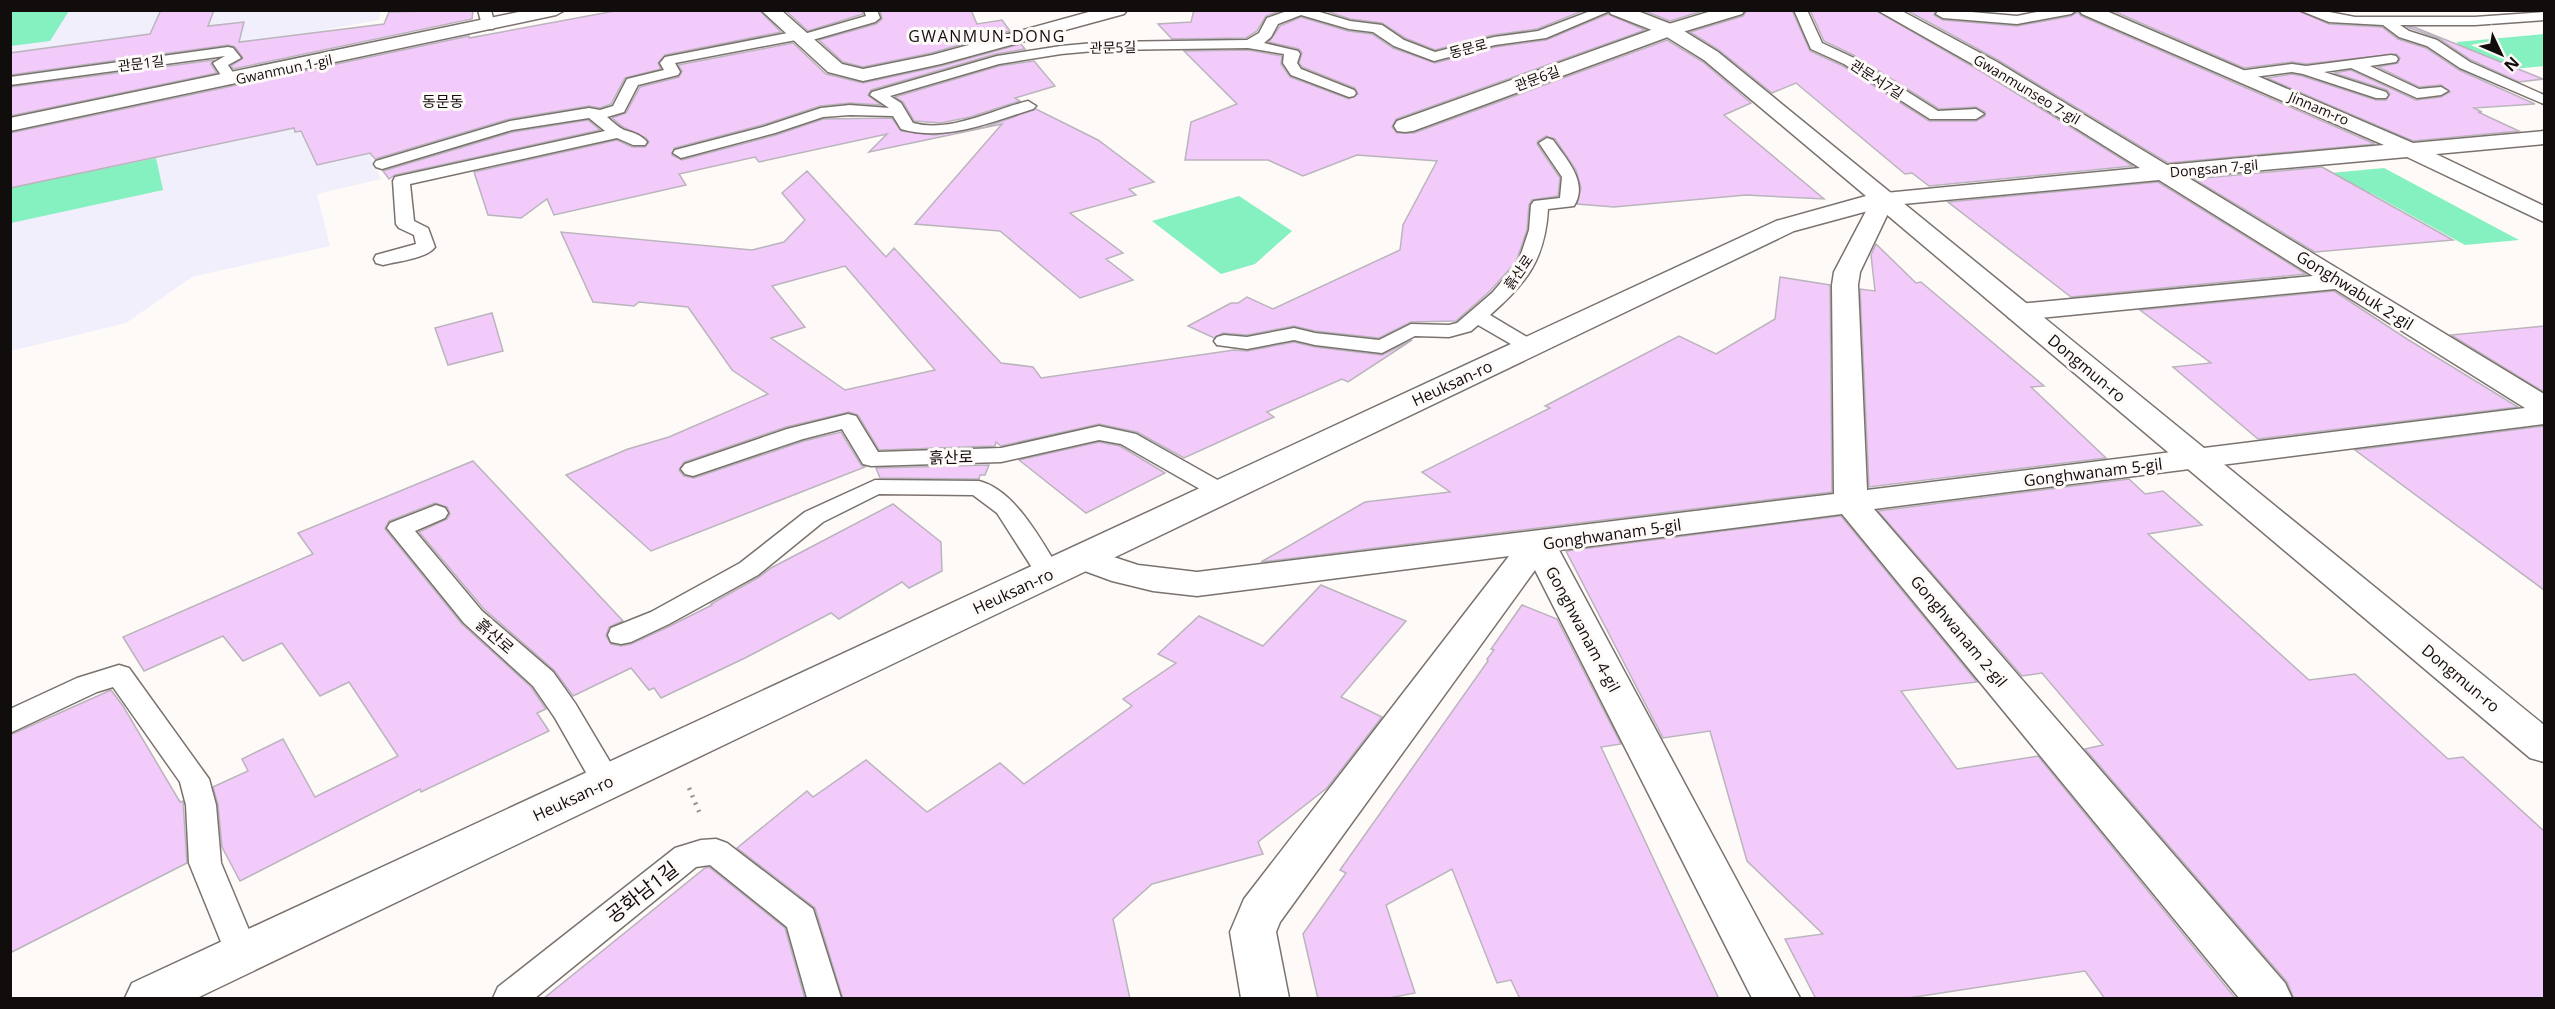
<svg xmlns="http://www.w3.org/2000/svg" width="2555" height="1009" font-family="'Open Sans','Noto Sans KR',sans-serif">
<style>
.education{fill:#f1effc}
.green{fill:#85f0c0}
.building{fill:#f3cbfa;stroke:#bab4bc;stroke-width:1.5;fill-rule:evenodd}
.lines{fill:none;stroke-linecap:round;stroke-linejoin:round}
.service-casing{stroke:#7a726e;stroke-width:3}
.minor-casing{stroke:#7a726e;stroke-width:3}
.tertiary-casing{stroke:#7a726e;stroke-width:3}
.path{stroke:#979492;stroke-width:4.5;stroke-dasharray:2 6;stroke-linecap:butt}
.service{fill:#fff;fill-rule:evenodd}
.minor{fill:#fff;fill-rule:evenodd}
.tertiary{fill:#fff;fill-rule:evenodd}
.labels{text-anchor:middle;dominant-baseline:central;stroke-width:6;stroke-linejoin:round;paint-order:stroke}
.far-street-label{font-size:14px;fill:#100d0c;stroke:#fefaf8}
.far-neighbourhood-label{font-size:15px;fill:#100d0c;stroke:#fefaf8}
.far-quarter-label{font-size:16px;letter-spacing:1.5px;fill:#100d0c;stroke:#fefaf8}
.street-label{font-size:16px;fill:#100d0c;stroke:#fefaf8}
.near-street-label{font-size:20px;fill:#100d0c;stroke:#fefaf8}
</style>
<rect width="100%" height="100%" fill="#fefaf8"/>
<g class="education">
<path d="M 11,11 L 381,11 L 379,20 L 237,46 L 11,80 Z"/>
<path d="M 394,51 L 413,69 L 496,119 L 445,140 L 371,157 L 381,179 L 317,194 L 330,246 L 192,277 L 126,323 L 11,351 L 10,132 Z"/>
</g>
<g class="green">
<path d="M 10,11 L 11,10 L 69,11 L 50,41 L 11,46 Z"/>
<path d="M 2544,34 L 2544,66 L 2502,70 L 2458,52 L 2457,42 Z"/>
<path d="M 156,158 L 163,190 L 11,223 L 11,188 Z"/>
<path d="M 2384,168 L 2519,240 L 2465,245 L 2371,193 L 2356,194 L 2320,174 Z"/>
<path d="M 1239,196 L 1292,231 L 1255,264 L 1221,274 L 1152,221 Z"/>
</g>
<g class="building">
<path d="M 161,10 L 214,10 L 208,26 L 244,22 L 239,42 L 384,24 L 389,12 L 473,10 L 472,19 L 233,69 L 231,66 L 243,58 L 235,47 L 228,45 L 10,75 L 10,53 L 150,34 Z"/>
<path d="M 620,10 L 759,10 L 781,32 L 665,55 L 658,63 L 661,69 L 625,78 L 611,104 L 600,108 L 589,106 L 509,119 L 375,159 L 370,153 L 317,165 L 301,131 L 295,132 L 294,128 L 10,188 L 10,133 L 469,36 L 469,38 Z"/>
<path d="M 785,10 L 862,10 L 863,14 L 808,31 Z"/>
<path d="M 880,10 L 971,10 L 977,24 L 1002,20 L 1010,31 L 931,53 L 863,67 L 843,62 L 819,40 L 876,24 L 882,19 Z"/>
<path d="M 1194,10 L 1282,10 L 1266,16 L 1257,31 L 1246,38 L 1172,39 L 1158,24 L 1191,22 Z"/>
<path d="M 1323,10 L 1585,10 L 1537,29 L 1493,35 L 1435,50 L 1405,38 L 1382,23 L 1350,19 Z"/>
<path d="M 1642,10 L 1706,10 L 1670,21 Z"/>
<path d="M 1747,10 L 1792,10 L 1810,51 L 1843,66 L 1929,121 L 1976,121 L 1985,116 L 1985,112 L 1976,107 L 1939,109 L 1855,56 L 1824,41 L 1810,10 L 1875,10 L 1982,72 L 2133,166 L 1929,186 L 1912,173 L 1905,174 L 1796,83 L 1772,93 L 1719,50 L 1690,32 L 1743,16 Z"/>
<path d="M 1906,10 L 1936,10 L 1934,15 L 1943,20 L 2017,26 L 2071,16 L 2078,12 L 2081,16 L 2375,144 L 2168,163 L 1998,60 Z"/>
<path d="M 2111,10 L 2297,10 L 2329,24 L 2382,27 L 2398,39 L 2426,48 L 2459,70 L 2535,104 L 2474,108 L 2482,112 L 2478,112 L 2519,131 L 2413,141 L 2267,78 L 2292,74 L 2302,76 L 2376,100 L 2386,100 L 2390,94 L 2387,90 L 2334,73 L 2351,70 L 2416,100 L 2441,97 L 2450,92 L 2441,85 L 2419,87 L 2378,67 L 2398,63 L 2400,58 L 2396,54 L 2306,64 L 2292,62 L 2244,68 Z"/>
<path d="M 1608,14 L 1645,30 L 1396,119 L 1392,127 L 1397,133 L 1414,133 L 1667,40 L 1703,62 L 1751,103 L 1724,115 L 1824,199 L 1746,195 L 1614,207 L 1577,204 L 1581,188 L 1576,170 L 1555,139 L 1546,136 L 1538,141 L 1537,144 L 1560,178 L 1558,196 L 1532,200 L 1529,205 L 1527,230 L 1516,262 L 1490,291 L 1456,321 L 1411,322 L 1379,338 L 1315,331 L 1294,326 L 1247,335 L 1223,333 L 1214,338 L 1188,326 L 1231,303 L 1238,303 L 1247,297 L 1273,309 L 1400,250 L 1403,225 L 1437,161 L 1357,155 L 1303,176 L 1268,160 L 1185,160 L 1191,122 L 1237,104 L 1184,51 L 1248,50 L 1282,56 L 1281,64 L 1290,77 L 1349,99 L 1358,94 L 1355,88 L 1302,67 L 1299,63 L 1302,53 L 1299,49 L 1269,42 L 1280,26 L 1301,17 L 1348,31 L 1372,34 L 1393,48 L 1435,63 L 1495,47 L 1546,40 Z"/>
<path d="M 2407,27 L 2414,27 L 2543,79 L 2519,82 L 2471,60 L 2438,38 Z"/>
<path d="M 793,43 L 826,74 L 863,83 L 941,66 L 1021,44 L 1025,49 L 996,54 L 871,90 L 868,95 L 881,105 L 850,103 L 820,106 L 762,125 L 674,148 L 672,155 L 682,160 L 776,135 L 823,119 L 892,118 L 901,131 L 935,135 L 985,127 L 1036,109 L 1098,140 L 1154,182 L 1129,189 L 1136,195 L 1070,213 L 1123,253 L 1106,259 L 1133,280 L 1080,298 L 1000,231 L 915,224 L 1002,124 L 869,152 L 887,134 L 759,162 L 755,157 L 679,174 L 686,185 L 554,215 L 547,199 L 521,218 L 488,215 L 474,172 L 617,140 L 632,147 L 645,147 L 649,142 L 646,138 L 623,127 L 612,118 L 626,113 L 640,87 L 679,77 L 682,71 L 678,65 Z"/>
<path d="M 214,60 L 211,64 L 217,73 L 10,116 L 10,87 Z"/>
<path d="M 1034,61 L 1055,86 L 1015,98 L 1020,101 L 970,117 L 941,123 L 914,121 L 903,102 L 895,97 L 999,66 Z"/>
<path d="M 588,120 L 600,130 L 395,175 L 389,179 L 383,171 L 513,132 Z"/>
<path d="M 2322,167 L 2453,240 L 2315,252 L 2194,179 Z"/>
<path d="M 807,171 L 886,257 L 894,248 L 1001,363 L 1033,367 L 1041,378 L 1234,350 L 1247,351 L 1294,342 L 1315,347 L 1382,355 L 1412,340 L 1348,382 L 1342,379 L 1267,412 L 1274,417 L 1184,458 L 1137,432 L 1099,424 L 1001,446 L 996,442 L 995,446 L 879,450 L 858,415 L 849,412 L 786,427 L 684,462 L 679,470 L 684,476 L 694,478 L 804,441 L 841,432 L 861,465 L 865,467 L 651,551 L 566,475 L 628,449 L 669,437 L 768,394 L 732,370 L 688,307 L 639,302 L 634,306 L 593,302 L 561,232 L 752,250 L 784,242 L 805,220 L 782,193 ZM 845,266 L 935,370 L 845,390 L 771,338 L 805,327 L 772,286 Z"/>
<path d="M 2158,182 L 2306,274 L 2071,297 L 1948,202 Z"/>
<path d="M 1876,244 L 1916,283 L 1921,282 L 2044,386 L 2031,387 L 2106,458 L 1869,487 L 1860,289 L 1875,291 L 1871,255 Z"/>
<path d="M 1780,277 L 1830,285 L 1832,492 L 1261,562 L 1365,502 L 1450,492 L 1422,472 L 1550,408 L 1545,406 L 1679,336 L 1716,354 L 1775,319 Z"/>
<path d="M 2334,291 L 2407,339 L 2518,407 L 2258,439 L 2173,367 L 2211,363 L 2140,310 Z"/>
<path d="M 492,313 L 503,351 L 448,365 L 435,328 Z"/>
<path d="M 2544,326 L 2544,392 L 2451,335 Z"/>
<path d="M 2544,426 L 2544,590 L 2355,450 Z"/>
<path d="M 1099,442 L 1120,446 L 1165,473 L 1086,513 L 1019,460 Z"/>
<path d="M 473,461 L 623,621 L 609,627 L 606,636 L 611,644 L 621,646 L 631,644 L 670,626 L 712,605 L 711,604 L 759,577 L 771,568 L 893,504 L 941,542 L 942,571 L 909,588 L 902,582 L 839,619 L 831,613 L 745,658 L 661,698 L 654,688 L 649,690 L 631,668 L 573,696 L 554,670 L 484,609 L 419,532 L 447,519 L 450,514 L 447,507 L 435,503 L 389,521 L 385,529 L 462,624 L 531,687 L 546,709 L 537,713 L 549,731 L 421,792 L 420,789 L 240,881 L 222,847 L 218,805 L 213,787 L 248,771 L 242,759 L 283,739 L 315,797 L 398,756 L 349,682 L 320,696 L 282,643 L 243,661 L 223,636 L 144,671 L 123,637 L 313,554 L 298,533 Z"/>
<path d="M 989,465 L 985,475 L 980,475 L 979,479 L 880,478 L 876,468 Z"/>
<path d="M 2129,479 L 2145,494 L 2163,491 L 2202,525 L 2148,534 L 2309,680 L 2355,674 L 2448,759 L 2463,757 L 2544,831 L 2544,999 L 2294,999 L 2287,982 L 2085,749 L 2103,745 L 2042,673 L 2022,676 L 1878,511 Z"/>
<path d="M 1841,516 L 1977,682 L 1901,691 L 1957,769 L 2038,756 L 2236,999 L 2105,999 L 2085,971 L 1902,999 L 1816,999 L 1785,939 L 1823,934 L 1747,861 L 1710,731 L 1663,738 L 1566,551 Z"/>
<path d="M 1321,585 L 1406,621 L 1341,697 L 1382,717 L 1327,788 L 1258,842 L 1263,854 L 1152,884 L 1113,919 L 1130,999 L 843,999 L 815,908 L 737,848 L 807,791 L 813,797 L 866,760 L 927,812 L 1000,763 L 1024,784 L 1132,706 L 1123,699 L 1176,663 L 1158,654 L 1199,616 L 1263,646 Z"/>
<path d="M 1522,605 L 1557,619 L 1621,744 L 1601,747 L 1719,999 L 1520,999 L 1511,980 L 1497,983 L 1452,869 L 1386,905 L 1415,993 L 1384,999 L 1318,999 L 1303,934 L 1346,873 L 1340,870 L 1488,661 L 1487,659 L 1494,650 L 1491,649 Z"/>
<path d="M 111,690 L 123,706 L 180,802 L 183,801 L 187,863 L 10,953 L 10,735 Z"/>
<path d="M 709,867 L 785,928 L 805,999 L 543,999 L 705,868 Z"/>
</g>
<g class="lines">
<g class="service-casing">
<g id="service">
<path d="M 478,10 L 491,10 L 495,26 L 493,29 L 483,29 Z"/>
<path d="M 864,10 L 877,10 L 880,18 L 875,22 L 802,43 L 796,40 L 675,63 L 680,72 L 678,75 L 638,85 L 624,112 L 607,117 C 613,122 618,127 624,130 C 634,133 640,134 647,142 L 645,145 L 633,145 L 617,138 L 410,184 L 414,221 L 428,228 L 435,247 C 426,259 398,261 383,265 L 376,263 L 374,259 L 376,255 L 416,244 L 414,235 L 399,228 L 396,224 L 393,181 L 395,177 L 605,131 L 589,118 L 512,130 L 382,169 L 376,167 L 374,164 L 376,161 L 510,121 L 589,108 L 600,110 L 613,106 L 627,79 L 664,70 L 660,63 L 665,57 L 798,31 L 804,34 L 866,16 Z"/>
<path d="M 1290,10 L 1313,10 L 1350,21 L 1382,25 L 1404,40 L 1435,52 L 1494,37 L 1538,31 L 1593,10 L 1612,10 L 1546,38 L 1495,45 L 1434,61 L 1394,46 L 1373,32 L 1349,29 L 1301,15 L 1278,24 L 1271,37 L 1264,43 L 1298,51 L 1300,54 L 1297,63 L 1301,69 L 1354,90 L 1356,93 L 1354,96 L 1349,97 L 1291,75 L 1283,63 L 1284,54 L 1248,48 L 1105,50 L 1061,54 L 999,64 L 890,96 L 901,103 L 913,123 C 950,133 992,110 1028,101 L 1036,106 L 1033,109 C 991,122 946,142 901,129 L 893,116 L 850,115 L 823,117 L 775,133 L 681,158 L 673,153 L 675,150 L 763,127 L 821,108 L 850,105 L 889,108 L 870,95 L 872,92 L 997,56 L 1061,46 L 1105,42 L 1247,40 L 1259,33 L 1267,18 Z"/>
<path d="M 1794,10 L 1807,10 L 1822,43 L 1854,58 L 1938,111 L 1976,109 L 1984,114 L 1976,119 L 1930,119 L 1844,64 L 1811,49 Z"/>
<path d="M 1948,10 L 2017,16 L 2047,10 L 2077,10 L 2071,14 L 2017,24 L 1943,18 L 1936,14 L 1938,11 Z"/>
<path d="M 2299,10 L 2319,10 L 2355,17 L 2475,17 L 2544,12 L 2544,20 L 2475,25 L 2400,25 L 2409,31 L 2437,40 L 2470,62 L 2544,95 L 2544,104 L 2460,68 L 2427,46 L 2399,37 L 2383,25 L 2329,22 Z"/>
<path d="M 228,47 L 233,48 L 241,58 L 228,65 L 238,80 L 231,84 L 226,83 L 213,63 L 225,56 L 10,85 L 10,77 Z"/>
<path d="M 2391,55 L 2396,56 L 2398,59 L 2396,62 L 2370,66 L 2419,89 L 2441,87 L 2448,91 L 2441,95 L 2417,98 L 2351,68 L 2324,72 L 2386,92 L 2388,95 L 2386,98 L 2376,98 L 2303,74 L 2292,72 L 2239,79 L 2232,75 L 2239,71 L 2292,64 L 2306,66 Z"/>
<path d="M 1547,138 L 1553,140 C 1566,159 1589,182 1574,206 L 1548,209 C 1545,259 1527,283 1490,315 L 1537,343 L 1540,347 L 1537,351 L 1530,353 L 1523,351 L 1478,325 L 1471,331 L 1449,337 L 1415,336 L 1382,353 L 1315,345 L 1294,340 L 1247,349 L 1217,345 L 1214,341 L 1217,337 L 1224,335 L 1247,337 L 1294,328 L 1315,333 L 1379,340 L 1411,324 L 1449,325 L 1457,323 L 1492,293 L 1518,263 L 1529,230 L 1531,205 L 1534,201 L 1560,198 L 1562,177 L 1539,143 Z"/>
<path d="M 848,414 L 856,416 L 878,452 L 1001,448 L 1099,426 L 1136,434 L 1230,487 L 1234,492 L 1230,497 L 1222,499 L 1214,497 L 1121,444 L 1099,440 L 1001,462 L 871,466 L 863,464 L 842,429 L 803,439 L 693,476 L 685,474 L 681,469 L 685,464 L 787,429 Z"/>
<path d="M 875,480 L 979,481 C 1016,490 1043,544 1062,574 L 1058,580 L 1049,582 L 1040,580 L 997,513 L 973,495 L 879,494 L 823,522 L 758,575 L 669,624 L 631,642 L 621,644 L 611,642 L 608,635 L 611,628 L 651,612 L 740,563 L 805,512 Z"/>
<path d="M 436,505 L 445,508 L 448,513 L 445,518 L 415,531 L 482,611 L 553,672 L 575,703 L 622,782 L 618,790 L 607,794 L 596,790 L 555,718 L 533,686 L 464,623 L 387,528 L 390,523 Z"/>
<path d="M 119,665 L 129,668 L 209,779 L 216,805 L 221,863 L 259,954 L 254,964 L 242,969 L 230,964 L 189,863 L 186,805 L 180,782 L 113,687 L 97,692 L 10,733 L 10,709 L 77,678 Z"/>
<path d="M 716,839 L 727,843 L 813,909 L 841,998 L 807,998 L 787,927 L 710,865 L 696,867 L 535,998 L 493,998 L 498,987 L 675,848 L 701,840 Z"/>
</g>
</g>
<g class="minor-casing">
<g id="minor">
<path d="M 528,10 L 565,10 L 556,15 L 10,131 L 10,118 Z"/>
<path d="M 761,10 L 781,10 L 842,64 L 863,69 L 932,55 L 1096,10 L 1127,10 L 1124,14 L 941,64 L 863,81 L 828,72 Z"/>
<path d="M 1715,10 L 1745,10 L 1742,14 L 1676,34 L 1413,131 L 1405,132 L 1397,131 L 1394,126 L 1397,121 L 1662,26 Z"/>
<path d="M 1877,10 L 1900,10 L 1997,62 L 2167,165 L 2384,145 L 2082,14 L 2079,10 L 2104,10 L 2413,143 L 2544,131 L 2544,144 L 2436,154 L 2544,206 L 2544,222 L 2407,157 L 2187,177 L 2544,394 L 2544,424 L 1874,509 L 2285,983 L 2292,998 L 2239,998 L 1842,514 L 1559,550 L 1800,998 L 1752,998 L 1535,570 L 1280,922 L 1276,932 L 1289,998 L 1241,998 L 1230,932 L 1244,899 L 1509,556 L 1197,596 L 1153,591 L 1112,581 L 1071,566 L 1066,558 L 1071,550 L 1083,547 L 1138,565 L 1197,572 L 1834,494 L 1832,285 L 1834,272 L 1875,194 L 2140,168 L 1983,70 ZM 2159,180 L 2313,276 L 2019,304 L 2009,306 L 2005,312 L 2009,318 L 2019,320 L 2335,289 L 2525,408 L 1867,490 L 1858,285 L 1860,272 L 1892,205 Z"/>
</g>
</g>
<g class="tertiary-casing">
<path id="tertiary" d="M 1608,10 L 1635,10 L 1676,26 L 1718,52 L 2544,725 L 2544,762 L 2530,758 L 1879,208 L 1794,231 L 197,998 L 125,998 L 132,983 L 1776,221 L 1866,196 L 1704,60 L 1662,34 L 1611,14 Z"/>
</g>
<path class="path" d="M 689,788 L 700,814"/>
<use href="#service" class="service"/>
<use href="#minor" class="minor"/>
<use href="#tertiary" class="tertiary"/>
</g>
<g class="labels">
<g class="far-street-label">
<text transform="translate(1113 47) rotate(-1)">관문5길</text>
<text transform="translate(1468 48) rotate(-15)">동문로</text>
<text transform="translate(141 63) rotate(-7)">관문1길</text>
<text transform="translate(284 69) rotate(-12)">Gwanmun 1-gil</text>
<text transform="translate(1537 78) rotate(-20)">관문6길</text>
<text transform="translate(1877 79) rotate(33)">관문서7길</text>
<text transform="translate(2027 89) rotate(31)">Gwanmunseo 7-gil</text>
<text transform="translate(2319 108) rotate(23)">Jinnam-ro</text>
<text transform="translate(2214 168) rotate(-5)">Dongsan 7-gil</text>
<text transform="translate(1518 272) rotate(-55)">흙산로</text>
</g>
<g class="far-neighbourhood-label">
<text x="443" y="101">동문동</text>
</g>
<g class="far-quarter-label">
<text x="987" y="36">GWANMUN-DONG</text>
</g>
<g class="street-label">
<text transform="translate(2355 290) rotate(32)">Gonghwabuk 2-gil</text>
<text transform="translate(2087 368) rotate(40)">Dongmun-ro</text>
<text transform="translate(1452 383) rotate(-25)">Heuksan-ro</text>
<text transform="translate(951 457) rotate(-1)">흙산로</text>
<text transform="translate(2093 472) rotate(-7)">Gonghwanam 5-gil</text>
<text transform="translate(1612 534) rotate(-8)">Gonghwanam 5-gil</text>
<text transform="translate(1013 591) rotate(-25)">Heuksan-ro</text>
<text transform="translate(1583 629) rotate(62)">Gonghwanam 4-gil</text>
<text transform="translate(1959 631) rotate(50)">Gonghwanam 2-gil</text>
<text transform="translate(495 636) rotate(41)">흙산로</text>
<text transform="translate(2461 678) rotate(40)">Dongmun-ro</text>
<text transform="translate(573 798) rotate(-25)">Heuksan-ro</text>
</g>
<g class="near-street-label">
<text transform="translate(642 892) rotate(-38)">공화남1길</text>
</g>
</g>
<rect width="2555" height="1009" fill="none" stroke="#100d0c" stroke-width="24"/>
<g transform="translate(2501 54) rotate(134)" stroke="#fefaf8" stroke-width="4.5" paint-order="stroke">
<path d="M0-4.5L10 22L0 15L-10 22Z" fill="#100d0c"/>
<text y="-9" font-size="16" font-weight="bold" text-anchor="middle" fill="#100d0c">N</text>
</g>
</svg>
